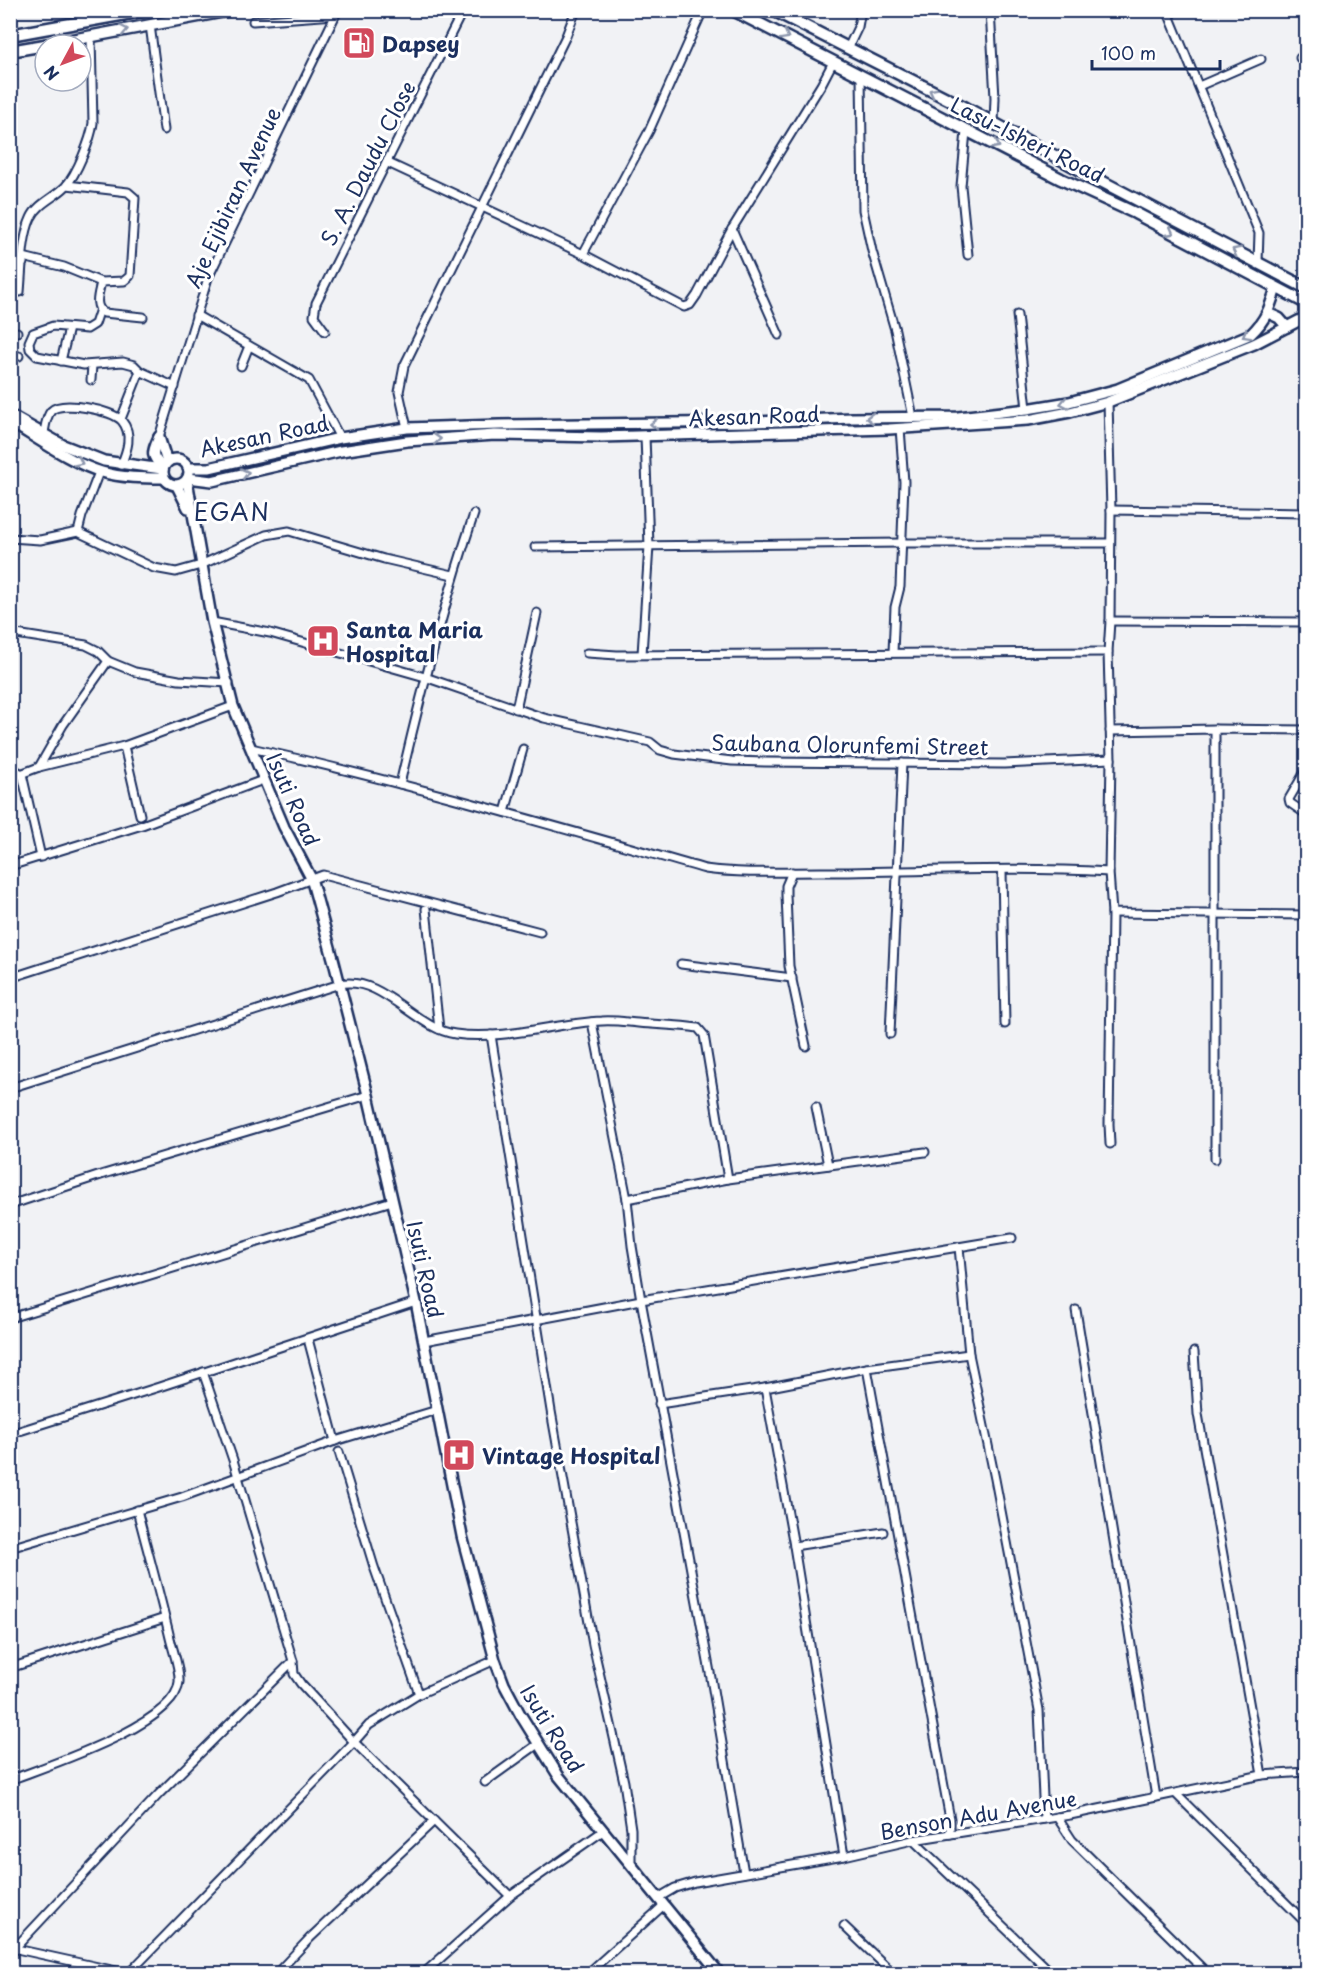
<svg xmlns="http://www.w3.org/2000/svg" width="1317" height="1984" font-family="'Playpen Sans',sans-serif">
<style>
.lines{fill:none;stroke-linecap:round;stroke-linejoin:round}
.street-casing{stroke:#1b2f5e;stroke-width:11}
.secondary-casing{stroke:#1b2f5e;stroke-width:14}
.primary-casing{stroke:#1b2f5e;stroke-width:15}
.street{stroke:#fff;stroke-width:7}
.secondary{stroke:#fff;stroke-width:9}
.primary{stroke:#fff;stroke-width:10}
.oneway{stroke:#8d97ae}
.labels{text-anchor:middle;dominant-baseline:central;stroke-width:6;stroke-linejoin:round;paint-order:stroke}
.poi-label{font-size:21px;font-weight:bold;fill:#1b2f5e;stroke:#fff;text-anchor:start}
.street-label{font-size:21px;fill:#1b2f5e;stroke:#fff}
.quarter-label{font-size:24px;letter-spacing:1.5px;fill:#1b2f5e;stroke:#fff}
</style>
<rect width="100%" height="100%" fill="#f1f2f5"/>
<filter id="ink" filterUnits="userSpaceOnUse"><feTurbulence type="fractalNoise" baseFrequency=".0167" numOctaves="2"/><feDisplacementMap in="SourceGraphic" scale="12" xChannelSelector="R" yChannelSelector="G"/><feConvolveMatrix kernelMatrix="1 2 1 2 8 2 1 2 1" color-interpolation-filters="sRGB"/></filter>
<g filter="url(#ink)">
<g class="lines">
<g class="street-casing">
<g id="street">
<path d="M 990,10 L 995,98 L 994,123"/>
<path d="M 1167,10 L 1259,233 L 1258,262"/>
<path d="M 253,21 L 335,15"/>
<path d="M 150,25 L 164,130"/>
<path d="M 848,48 L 858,27 L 861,10"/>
<path d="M 1300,58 L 1306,57"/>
<path d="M 861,77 L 863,210 L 872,251 L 895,330 L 913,417"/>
<path d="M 1199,86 L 1261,59"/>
<path d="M 966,131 L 961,186 L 968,255"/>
<path d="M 386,162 L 583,254 L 684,307 L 690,305 L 697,295 L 732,229 L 821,85 L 833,62"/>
<path d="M 67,185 L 128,192 L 135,198 L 130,276 L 124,281 L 101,282 C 99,293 93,306 104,313 L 143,317"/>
<path d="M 732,229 L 779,335"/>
<path d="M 583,254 L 649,131 L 703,10"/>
<path d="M 10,257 L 23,263"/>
<path d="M 23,257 L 64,267 L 101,282"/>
<path d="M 20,292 C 22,270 22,237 31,218 C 37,204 55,197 65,187 C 77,174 91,139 93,123 L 91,37"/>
<path d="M 100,309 L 95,324 L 87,329 L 53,326 L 33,333 L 29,342 L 30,349 L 37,356 L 84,365 L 123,362 L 134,365 L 140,371"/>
<path d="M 196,315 L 309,380 L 340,438"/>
<path d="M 1017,315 L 1027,409"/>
<path d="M 325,331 L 314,316 L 316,303 L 463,10"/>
<path d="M 10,332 L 17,332"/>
<path d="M 10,354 L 19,356"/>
<path d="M 61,361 L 69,328"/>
<path d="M 241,366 L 249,346"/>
<path d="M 91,380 L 92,365"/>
<path d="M 1108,402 L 1111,510 L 1110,621 L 1108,652 L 1111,759 L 1109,872 L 1112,913 L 1306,915"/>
<path d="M 121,419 L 140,371 L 175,387"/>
<path d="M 407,428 L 399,392 L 404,366 L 566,36 L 576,10"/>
<path d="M 44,433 C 45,427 46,417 51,411 C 61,400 113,410 122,421 C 133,434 127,451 121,465"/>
<path d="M 159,437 L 208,278 L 338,10"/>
<path d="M 1306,507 L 1304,513 L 1306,519"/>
<path d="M 1111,510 L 1304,513"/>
<path d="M 78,532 L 82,516 L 99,472"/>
<path d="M 10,538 L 40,540 L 78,532 L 154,568 L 176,572 L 201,565 L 266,535 L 289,531 L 384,559 L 453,575"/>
<path d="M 535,547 L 902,543 L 1110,543"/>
<path d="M 1110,621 L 1306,622"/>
<path d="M 212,622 L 270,633 L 425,677 L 544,718 L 650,742 L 660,750 L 674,754 L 732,761 L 765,762 L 1004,764 L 1111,759"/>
<path d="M 10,633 L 86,645 L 98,651 L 108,661 L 135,672 L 179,680 L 229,683"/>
<path d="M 893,652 L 895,607 L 900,587 L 904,482 L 900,428"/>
<path d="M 587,653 L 617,655 L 1108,652"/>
<path d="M 642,654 L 649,546 L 645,436"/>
<path d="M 516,709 L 537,613"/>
<path d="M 1110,731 L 1215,729 L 1306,730"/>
<path d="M 124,746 L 140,815"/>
<path d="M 251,748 C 404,782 554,826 705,869 C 743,874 782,872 820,872 C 916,872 1013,866 1109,872"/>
<path d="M 10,767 L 22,774 L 41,857"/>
<path d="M 39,767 L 63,725 L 108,661"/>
<path d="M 1306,770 L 1289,799 L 1290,803 L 1306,814"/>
<path d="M 10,778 L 39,767 L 124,746 L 233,706"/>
<path d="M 400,784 C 421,693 444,603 474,514"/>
<path d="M 505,812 L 523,749"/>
<path d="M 10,866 L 142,825 L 263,780"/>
<path d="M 1002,871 L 1005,1024"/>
<path d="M 792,872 L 786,886 L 786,895 L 789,966 L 806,1046"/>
<path d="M 426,909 L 439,1029"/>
<path d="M 681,964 L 792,978"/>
<path d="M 10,978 L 277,892 L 323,875 L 540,932"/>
<path d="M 592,1022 L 627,1199 L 632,1246 L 641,1300 L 711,1678 L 744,1873"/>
<path d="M 890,1034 L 902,763"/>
<path d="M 491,1035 L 551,1411 L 593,1645 L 624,1782 L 631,1829 L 631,1864"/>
<path d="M 10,1088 L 340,984 C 382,975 416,1029 455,1034 C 504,1041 553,1023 602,1021 C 614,1020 626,1022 638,1023 C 658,1025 678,1025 698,1028 L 704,1035 L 728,1179"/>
<path d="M 816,1107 L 828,1165"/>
<path d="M 1110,1144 L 1109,1124 L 1112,913"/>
<path d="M 1215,1159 L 1215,729"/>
<path d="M 627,1199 L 728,1179 L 925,1152"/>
<path d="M 10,1205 L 104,1174 L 368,1095"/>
<path d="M 959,1247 L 969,1354 L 995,1479 L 1039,1710 L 1044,1819"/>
<path d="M 1076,1310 L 1156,1797"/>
<path d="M 10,1318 L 392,1201"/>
<path d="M 308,1339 L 335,1441"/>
<path d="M 424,1341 L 641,1300 L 1012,1238"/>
<path d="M 1194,1352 L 1198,1414 L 1262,1775"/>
<path d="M 867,1368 L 950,1819 L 950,1834"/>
<path d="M 203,1372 L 233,1460 L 293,1661 L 294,1674 L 301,1684 L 354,1742 L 510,1896"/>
<path d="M 765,1388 L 794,1546 L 844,1856"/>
<path d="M 659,1404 L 765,1388 L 867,1368 L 969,1354"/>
<path d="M 10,1434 L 159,1387 L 416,1302"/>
<path d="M 339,1452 L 374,1567 L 419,1694"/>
<path d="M 794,1546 L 883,1532"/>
<path d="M 10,1548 L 182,1497 L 335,1441 L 437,1410"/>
<path d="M 10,1668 L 165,1618"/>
<path d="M 10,1780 C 46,1766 176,1725 179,1682 C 180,1668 173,1651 170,1638 C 160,1595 148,1552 137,1510"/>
<path d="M 485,1782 L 538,1744"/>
<path d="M 1176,1794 L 1306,1923"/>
<path d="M 1057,1817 L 1072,1840 L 1208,1974"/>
<path d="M 913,1840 L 1053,1974"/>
<path d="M 658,1898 L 675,1888 L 695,1882 L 844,1856 L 913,1840 L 1070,1815 L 1262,1775 L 1306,1772"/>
<path d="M 844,1926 L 894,1974"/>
<path d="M 12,1948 L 130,1974"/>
<path d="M 14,1949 L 159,1794 L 293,1661"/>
<path d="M 129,1973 L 354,1742 L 369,1725 L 419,1694 L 495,1660"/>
<path d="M 276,1974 L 310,1938 L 434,1821"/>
<path d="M 423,1974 L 510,1896 L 603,1831"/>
<path d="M 587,1974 L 664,1905"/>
<path d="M 1035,1974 L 1043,1965"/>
</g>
</g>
<g class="secondary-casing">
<g id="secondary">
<path d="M 1268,313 L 1279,318 L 1287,327"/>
<path d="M 10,415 L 63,445 L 104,461 L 162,469"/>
<path d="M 10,422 C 37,438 73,464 102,472 C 122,478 143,478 163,478"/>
<path d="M 159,437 C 152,453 150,455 163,468"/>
<path d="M 159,437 L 167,462"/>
<circle cx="176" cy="472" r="13"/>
<path d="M 188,468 L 209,468 L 340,438 L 407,428 L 499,425 L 754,422 L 852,418 L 958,417 L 1027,409 L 1069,402 L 1118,389 L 1251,334 C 1266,320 1270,307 1276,288"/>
<path d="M 188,478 L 212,481 L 341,451 L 407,441 L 495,435 L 601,437 L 889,429 L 1028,420 L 1070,412 L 1108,402 L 1254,344 L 1306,317"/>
<path d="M 187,480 L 212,622 L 233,706 L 284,827 L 311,878 L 334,962 L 368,1095 L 416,1302 L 462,1536 L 495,1660 L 504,1684 L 520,1714 L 558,1775 L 720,1974"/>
<path d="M 177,486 L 188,508"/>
</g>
</g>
<g class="primary-casing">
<g id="primary">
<path d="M 733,10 L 1061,179 L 1135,213 L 1306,303"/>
<path d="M 773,10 L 966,108 L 1101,181 L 1306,288"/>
<path d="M 10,35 L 148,10"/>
<path d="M 45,45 L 231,10"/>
<path d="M 10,51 L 45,45"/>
</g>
</g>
<use href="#street" class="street"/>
<use href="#secondary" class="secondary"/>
<use href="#primary" class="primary"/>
</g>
<defs><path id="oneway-chevron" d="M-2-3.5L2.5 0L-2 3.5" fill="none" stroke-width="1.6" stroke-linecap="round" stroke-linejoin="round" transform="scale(1.5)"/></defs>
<g class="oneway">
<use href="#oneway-chevron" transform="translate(124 30) rotate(-11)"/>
<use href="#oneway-chevron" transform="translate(785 36) rotate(29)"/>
<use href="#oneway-chevron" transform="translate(933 92) rotate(-153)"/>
<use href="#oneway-chevron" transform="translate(996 145) rotate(28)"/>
<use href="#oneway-chevron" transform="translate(1170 232) rotate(28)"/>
<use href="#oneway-chevron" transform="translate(1236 251) rotate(-153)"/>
<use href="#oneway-chevron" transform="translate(1246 335) rotate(151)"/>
<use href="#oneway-chevron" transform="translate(1064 403) rotate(169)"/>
<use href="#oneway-chevron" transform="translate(870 418) rotate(-179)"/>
<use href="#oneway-chevron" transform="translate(654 424) rotate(179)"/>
<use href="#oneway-chevron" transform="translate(437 439) rotate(-3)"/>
<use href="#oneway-chevron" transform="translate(79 462) rotate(26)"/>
<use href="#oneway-chevron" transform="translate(245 473) rotate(-13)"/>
</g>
</g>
<defs>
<g id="fuel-square" transform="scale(1.725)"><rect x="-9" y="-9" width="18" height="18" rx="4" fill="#d1495b" stroke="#fff"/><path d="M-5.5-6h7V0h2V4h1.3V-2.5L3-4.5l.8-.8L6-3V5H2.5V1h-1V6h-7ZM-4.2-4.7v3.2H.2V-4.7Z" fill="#fff"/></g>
<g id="hospital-square" transform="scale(1.725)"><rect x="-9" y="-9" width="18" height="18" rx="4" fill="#d1495b" stroke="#fff"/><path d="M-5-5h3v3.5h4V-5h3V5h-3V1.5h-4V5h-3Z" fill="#fff"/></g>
</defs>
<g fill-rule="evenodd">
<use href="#fuel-square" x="359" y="43"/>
<use href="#hospital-square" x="323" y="641"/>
<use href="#hospital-square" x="459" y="1455"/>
</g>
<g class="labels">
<g class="poi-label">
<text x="382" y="43">Dapsey</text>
<text x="346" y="629">Santa Maria<tspan x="346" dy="24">Hospital</tspan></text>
<text x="482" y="1455">Vintage Hospital</text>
</g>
<g class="street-label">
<text transform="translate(1028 139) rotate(26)">Lasu-Isheri Road</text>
<text transform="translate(367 163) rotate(-63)">S. A. Daudu Close</text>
<text transform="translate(232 197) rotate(-65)">Aje Ejibiran Avenue</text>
<text transform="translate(754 415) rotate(-2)">Akesan Road</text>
<text transform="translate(264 435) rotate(-12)">Akesan Road</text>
<text transform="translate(850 744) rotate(1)">Saubana Olorunfemi Street</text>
<text transform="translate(294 799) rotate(66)">Isuti Road</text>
<text transform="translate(426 1269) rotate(77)">Isuti Road</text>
<text transform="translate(553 1728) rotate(58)">Isuti Road</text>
<text transform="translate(978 1814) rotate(-10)">Benson Adu Avenue</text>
</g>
<g class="quarter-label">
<text x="232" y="511">EGAN</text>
</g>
</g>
<rect width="1317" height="1984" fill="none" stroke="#fff" stroke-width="36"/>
<rect x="18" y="18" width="1281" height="1948" fill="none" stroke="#1b2f5e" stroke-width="2" filter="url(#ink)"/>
<g transform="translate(63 63) rotate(229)"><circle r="28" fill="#ffffff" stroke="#a4acbf" stroke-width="1.5"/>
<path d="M0-4.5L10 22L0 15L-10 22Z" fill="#d1495b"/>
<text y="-9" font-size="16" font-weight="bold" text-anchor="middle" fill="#1b2f5e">N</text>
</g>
<path d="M1092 60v9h128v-9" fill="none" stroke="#1b2f5e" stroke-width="3"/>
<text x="1101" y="60" font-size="18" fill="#1b2f5e" stroke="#ffffff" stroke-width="4.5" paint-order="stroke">100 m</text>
</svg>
